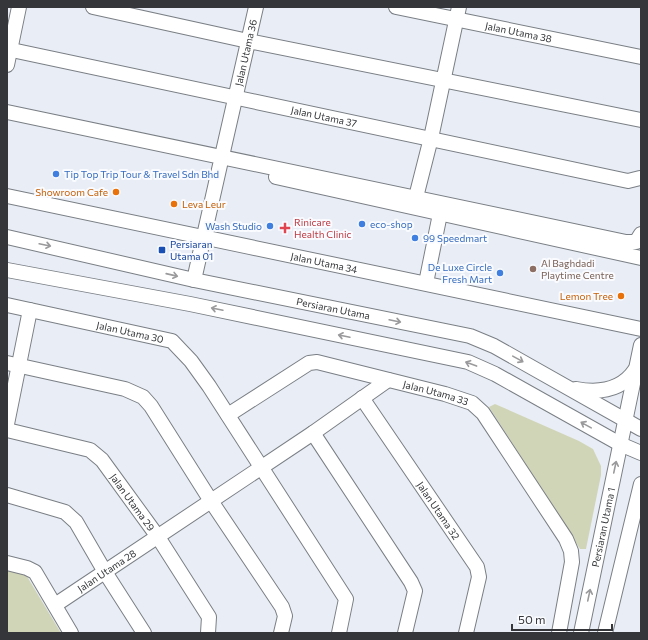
<svg xmlns="http://www.w3.org/2000/svg" width="648" height="640" font-family="Commissioner,sans-serif">
<style>
.green{fill:#d1d5b8}
.lines{fill:none;stroke-linecap:round;stroke-linejoin:round}
.minor-casing{stroke:#7a7f85;stroke-width:16}
.minor{stroke:#fff;stroke-width:14}
.oneway{stroke:#9a9a9c}
.shop-dot{fill:#3f7fe0;stroke:#f9fbfe;stroke-width:1.5}
.food-dot{fill:#e8710a;stroke:#f9fbfe;stroke-width:1.5}
.health-dot{fill:#e0444e;stroke:#f9fbfe;stroke-width:1.5}
.transit-dot{fill:#1a4fb4;stroke:#f9fbfe;stroke-width:1.5}
.education-dot{fill:#8d6e63;stroke:#f9fbfe;stroke-width:1.5}
.labels{text-anchor:middle;dominant-baseline:central;stroke-width:4;stroke-linejoin:round;paint-order:stroke}
.street-label{font-size:10px;fill:#343639;stroke:#f9fbfe}
.shop-label{font-size:10px;fill:#366cbe;stroke:#f9fbfe;text-anchor:start}
.food-label{font-size:10px;fill:#c56008;stroke:#f9fbfe;text-anchor:end}
.health-label{font-size:10px;fill:#be3a42;stroke:#f9fbfe;text-anchor:start}
.transit-label{font-size:10px;fill:#164399;stroke:#f9fbfe;text-anchor:start}
.education-label{font-size:10px;fill:#785e54;stroke:#f9fbfe;text-anchor:start}
</style>
<rect width="100%" height="100%" fill="#e9eef6"/>
<g class="green">
<path d="M 495,404 L 579,441 L 593,449 L 601,466 L 601,475 L 586,549 L 580,549 L 489,407 Z"/>
<path d="M 7,569 L 25,573 L 61,633 L 7,633 Z"/>
</g>
<g class="lines">
<g class="minor-casing">
<g id="minor">
<path d="M 93,7 L 248,41 L 641,120"/>
<path id="s1" d="M 396,7 L 641,57"/>
<path id="s2" d="M 7,49 L 628,181 L 640,178"/>
<path d="M 7,65 L 19,7"/>
<path d="M 7,112 L 626,242 L 636,242 L 641,234"/>
<path id="s3" d="M 222,156 L 256,7"/>
<path d="M 276,177 L 641,258"/>
<path id="s4" d="M 7,196 L 641,329"/>
<path d="M 416,197 L 431,138 L 459,7"/>
<path id="s5" d="M 7,237 L 194,280 L 470,336 L 494,346 L 641,429"/>
<path d="M 7,270 L 190,304 L 468,362 L 495,374 L 620,444 L 641,453"/>
<path d="M 194,280 L 220,165"/>
<path d="M 426,283 L 440,214"/>
<path id="s6" d="M 7,305 L 172,341 L 191,361 L 209,386 L 346,599 L 339,633"/>
<path d="M 7,363 L 125,389 L 143,397 L 151,406 L 211,501 L 282,607 L 285,616 L 281,633"/>
<path d="M 576,389 C 598,393 621,391 635,370"/>
<path id="s7" d="M 362,398 L 477,567 L 479,577 L 466,633"/>
<path id="s8" d="M 228,415 L 309,363 L 317,362 L 445,394 L 472,403 L 483,413 L 566,539 L 571,551 L 572,562 L 559,633"/>
<path d="M 7,424 L 30,310"/>
<path id="s9" d="M 7,430 L 90,450 L 102,460 L 158,537 L 209,617 L 208,633"/>
<path d="M 313,433 L 411,582 L 415,591 L 405,633"/>
<path d="M 7,495 L 65,512 L 76,522 L 105,572 L 144,633"/>
<path d="M 7,563 L 27,568 L 35,572 L 71,633"/>
<path id="s10" d="M 55,605 L 313,433 L 388,380"/>
<path id="s11" d="M 581,633 L 641,345"/>
<path d="M 605,633 L 641,484"/>
</g>
</g>
<use href="#minor" class="minor"/>
</g>
<defs><path id="oneway-shaft" d="M-6 0H5M1.5-3L5.5 0L1.5 3" fill="none" stroke-width="1.6" stroke-linecap="round" stroke-linejoin="round"/></defs>
<g class="oneway">
<use href="#oneway-shaft" transform="translate(45 245) rotate(12)"/>
<use href="#oneway-shaft" transform="translate(172 275) rotate(13)"/>
<use href="#oneway-shaft" transform="translate(217 309) rotate(-168)"/>
<use href="#oneway-shaft" transform="translate(395 321) rotate(12)"/>
<use href="#oneway-shaft" transform="translate(344 336) rotate(-168)"/>
<use href="#oneway-shaft" transform="translate(518 359) rotate(29)"/>
<use href="#oneway-shaft" transform="translate(471 364) rotate(-160)"/>
<use href="#oneway-shaft" transform="translate(586 425) rotate(-151)"/>
<use href="#oneway-shaft" transform="translate(615 467) rotate(-78)"/>
<use href="#oneway-shaft" transform="translate(589 595) rotate(-78)"/>
</g>
<g class="shop-dot">
<circle cx="56" cy="174" r="4"/>
<circle cx="362" cy="224" r="4"/>
<circle cx="270" cy="226" r="4"/>
<circle cx="415" cy="238" r="4"/>
<circle cx="500" cy="273" r="4"/>
</g>
<g class="food-dot">
<circle cx="116" cy="192" r="4"/>
<circle cx="174" cy="204" r="4"/>
<circle cx="621" cy="296" r="4"/>
</g>
<path class="health-dot" d="M283 222h4v4h4v4h-4v4h-4v-4h-4v-4h4z"/>
<rect class="transit-dot" x="158" y="246" width="8" height="8" rx="2"/>
<circle class="education-dot" cx="533" cy="269" r="4"/>
<g class="labels">
<g class="street-label">
<text stroke="none"><textPath href="#s1" startOffset="125">Jalan Utama 38</textPath></text>
<text stroke="none"><textPath href="#s3" startOffset="106">Jalan Utama 36</textPath></text>
<text stroke="none"><textPath href="#s2" startOffset="324">Jalan Utama 37</textPath></text>
<text stroke="none"><textPath href="#s4" startOffset="324">Jalan Utama 34</textPath></text>
<text stroke="none"><textPath href="#s5" startOffset="334">Persiaran Utama</textPath></text>
<text stroke="none"><textPath href="#s6" startOffset="126">Jalan Utama 30</textPath></text>
<text stroke="none"><textPath href="#s8" startOffset="227">Jalan Utama 33</textPath></text>
<text stroke="none"><textPath href="#s9" startOffset="153">Jalan Utama 29</textPath></text>
<text stroke="none"><textPath href="#s7" startOffset="136">Jalan Utama 32</textPath></text>
<text stroke="none"><textPath href="#s11" startOffset="108">Persiaran Utama 1</textPath></text>
<text stroke="none"><textPath href="#s10" startOffset="62">Jalan Utama 28</textPath></text>
</g>
<g class="shop-label">
<text x="64" y="174">Tip Top Trip Tour &amp; Travel Sdn Bhd</text>
<text x="370" y="224">eco-shop</text>
<text x="262" y="226" text-anchor="end">Wash Studio</text>
<text x="423" y="238">99 Speedmart</text>
<text x="492" y="267" text-anchor="end">De Luxe Circle<tspan x="492" dy="12">Fresh Mart</tspan></text>
</g>
<g class="food-label">
<text x="108" y="192">Showroom Cafe</text>
<text x="182" y="204" text-anchor="start">Leva Leur</text>
<text x="613" y="296">Lemon Tree</text>
</g>
<g class="health-label">
<text x="294" y="222">Rinicare<tspan x="294" dy="12">Health Clinic</tspan></text>
</g>
<g class="transit-label">
<text x="170" y="244">Persiaran<tspan x="170" dy="12">Utama 01</tspan></text>
</g>
<g class="education-label">
<text x="541" y="263">Al Baghdadi<tspan x="541" dy="12">Playtime Centre</tspan></text>
</g>
</g>
<rect width="648" height="640" fill="none" stroke="#343639" stroke-width="16"/>
<path d="M512 624v6h100v-6" fill="none" stroke="#343639" stroke-width="2"/>
<text x="518" y="624" font-size="12" fill="#343639" stroke="#f9fbfe" stroke-width="3" paint-order="stroke">50 m</text>
</svg>
